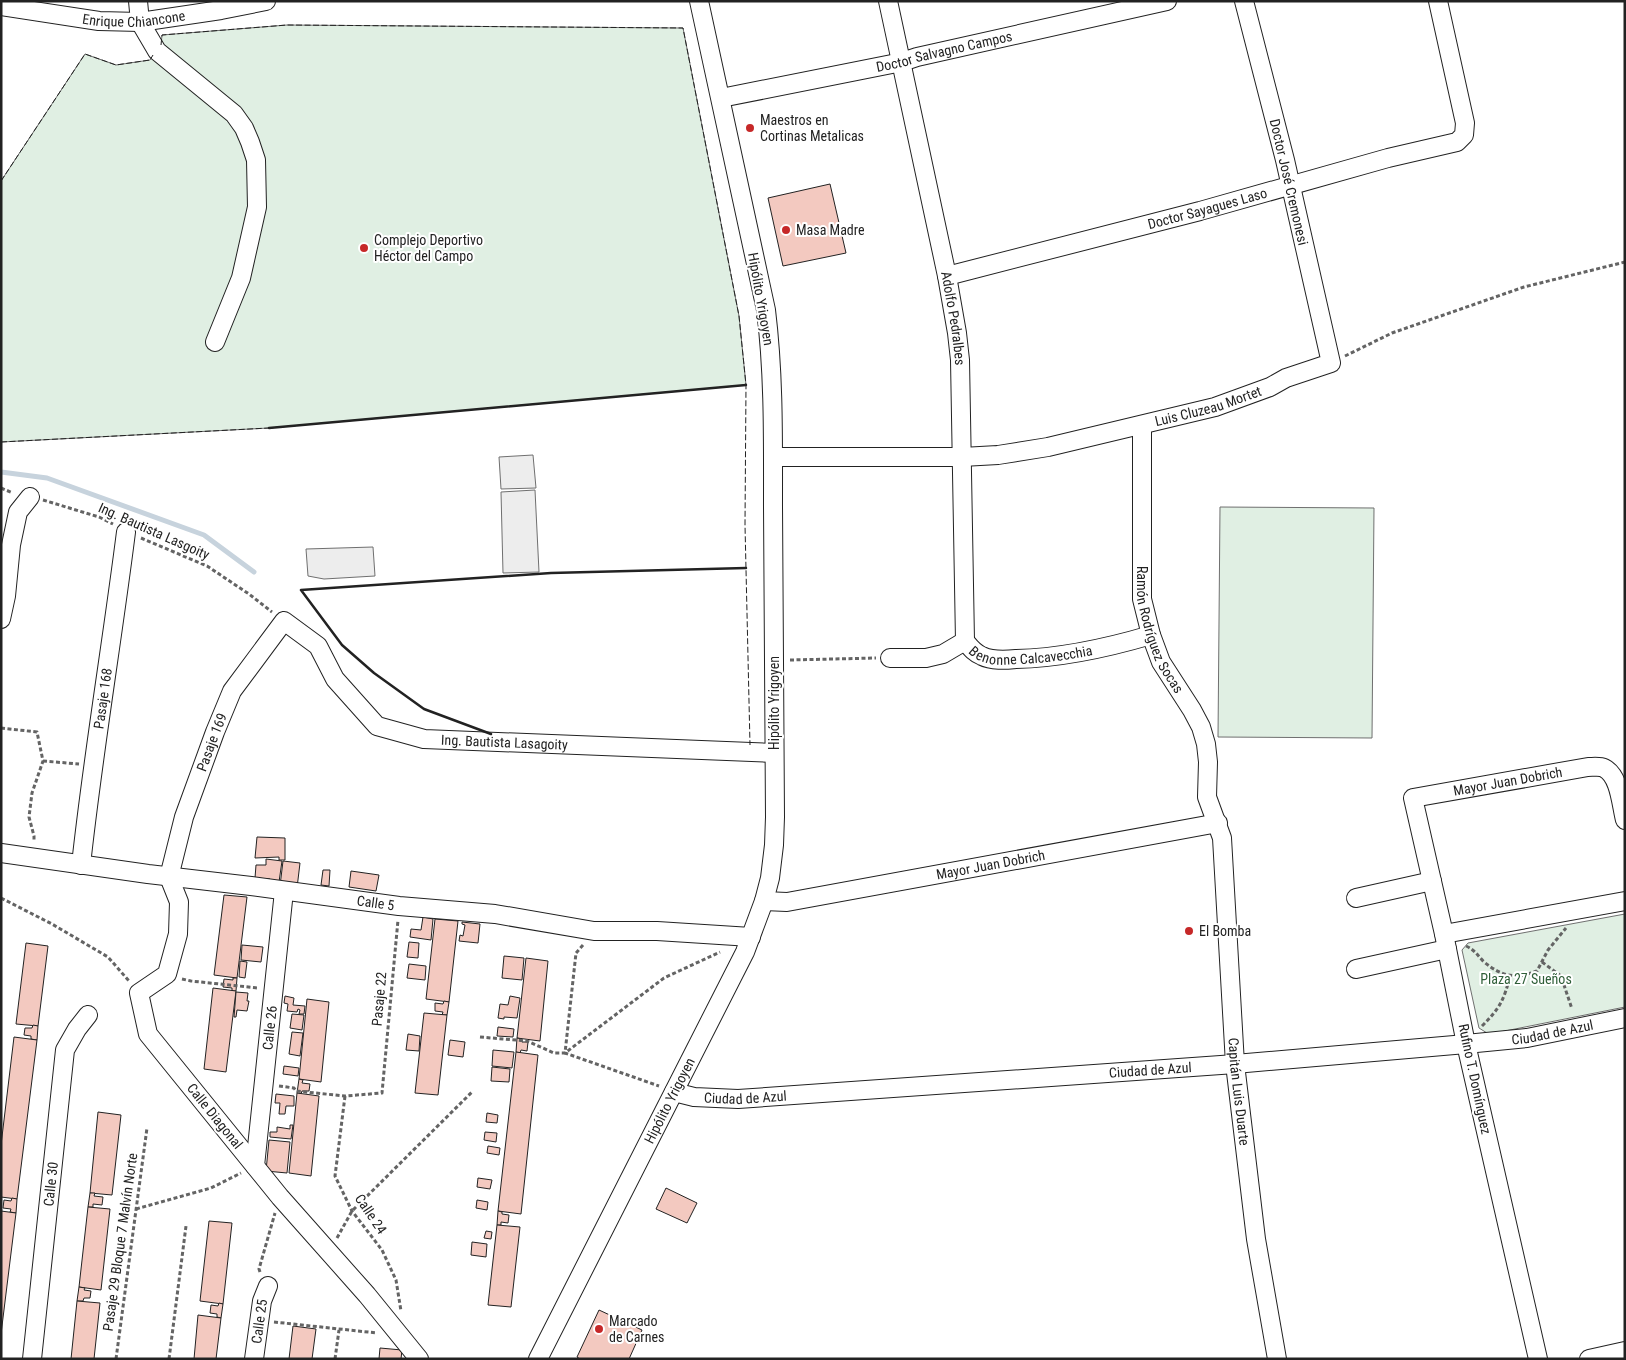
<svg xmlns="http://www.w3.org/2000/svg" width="1626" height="1360" font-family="'Roboto Condensed',sans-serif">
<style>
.green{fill:#e0efe3;stroke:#6f6f6f}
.parking{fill:#ededed;stroke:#6f6f6f}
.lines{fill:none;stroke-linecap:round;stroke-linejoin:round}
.stream{stroke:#c7d3dd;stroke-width:5}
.building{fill:#f3c9c0;stroke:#222}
.minor-casing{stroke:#222;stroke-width:20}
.path{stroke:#646464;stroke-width:3;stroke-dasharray:4 2.5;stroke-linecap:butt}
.minor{stroke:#fff;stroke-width:18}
.fence{stroke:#222;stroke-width:1;stroke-dasharray:6 2.5;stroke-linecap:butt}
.wall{stroke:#222;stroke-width:2.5}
.poi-dot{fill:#c62828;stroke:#fff;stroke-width:2}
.labels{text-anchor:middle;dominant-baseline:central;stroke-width:4;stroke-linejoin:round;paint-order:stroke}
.street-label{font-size:14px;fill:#222;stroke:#fff}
.poi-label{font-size:14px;fill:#222;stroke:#fff;text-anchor:start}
.park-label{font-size:14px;fill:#2f5e38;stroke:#fff}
</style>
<rect width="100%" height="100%" fill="#fff"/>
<g class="green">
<path d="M 287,25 L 683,28 L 739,316 L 746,385 L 269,428 L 1,442 L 1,181 L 85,54 L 116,65 L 150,60 L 161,45 L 162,35 Z"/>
<path d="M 1220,507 L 1374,508 L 1372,738 L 1218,737 Z"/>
<path d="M 1625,914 L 1625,1007 L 1495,1033 L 1487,1033 L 1479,1028 L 1462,950 L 1468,943 Z"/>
</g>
<g class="parking">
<path d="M 533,455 L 536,488 L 501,489 L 499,457 Z"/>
<path d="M 535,490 L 539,572 L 503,573 L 501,492 Z"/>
<path d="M 373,547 L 375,576 L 324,579 L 308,576 L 306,549 Z"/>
</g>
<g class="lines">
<path class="stream" d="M 1,472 L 47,478 L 204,535 L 254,572"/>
</g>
<g class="building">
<path d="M 830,184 L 846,253 L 783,266 L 768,198 Z"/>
<path d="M 257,837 L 285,838 L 285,860 L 279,860 L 279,857 L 255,858 Z"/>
<path d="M 266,859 L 282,861 L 279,882 L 270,881 L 270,879 L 255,878 L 256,865 L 266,865 Z"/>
<path d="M 283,861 L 300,863 L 297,888 L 280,886 Z"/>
<path d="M 323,870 L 330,870 L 329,886 L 321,885 Z"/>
<path d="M 351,871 L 379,875 L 376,891 L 349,887 Z"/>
<path d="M 224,895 L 247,897 L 237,978 L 214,975 Z"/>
<path d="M 423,917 L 433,919 L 431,940 L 410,937 L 411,929 L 421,930 Z"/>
<path d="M 435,919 L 458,921 L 449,1002 L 426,999 Z"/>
<path d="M 462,922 L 480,924 L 478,943 L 459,941 L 460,935 L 463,936 L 465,925 L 462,924 Z"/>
<path d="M 409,942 L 419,943 L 418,958 L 407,957 Z"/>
<path d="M 26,943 L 48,946 L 38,1026 L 16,1024 Z"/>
<path d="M 242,945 L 263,947 L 261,962 L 241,960 Z"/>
<path d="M 504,956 L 524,958 L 522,980 L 502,978 Z"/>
<path d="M 526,958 L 548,961 L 540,1041 L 517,1038 Z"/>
<path d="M 240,961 L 247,962 L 245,978 L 239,977 Z"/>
<path d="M 409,964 L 426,966 L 425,980 L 407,978 Z"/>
<path d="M 233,978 L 237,978 L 236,991 L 232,991 L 232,988 L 223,987 L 224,979 L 233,980 Z"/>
<path d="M 213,988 L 236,991 L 226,1072 L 204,1069 Z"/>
<path d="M 236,992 L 248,993 L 247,1001 L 249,1001 L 247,1011 L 237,1010 L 236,1017 L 234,1017 Z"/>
<path d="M 285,996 L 294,998 L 293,1005 L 305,1006 L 304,1014 L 299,1014 L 300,1010 L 298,1009 L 297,1012 L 287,1011 L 288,1004 L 284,1003 Z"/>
<path d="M 510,996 L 520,998 L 517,1018 L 504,1017 L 504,1019 L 498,1018 L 500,1004 L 508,1005 Z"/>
<path d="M 307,999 L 329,1002 L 321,1082 L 299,1079 Z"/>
<path d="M 444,1001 L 449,1002 L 447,1015 L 442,1015 L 443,1012 L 435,1011 L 435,1003 L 443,1004 Z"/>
<path d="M 424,1013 L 447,1015 L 438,1095 L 415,1093 Z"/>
<path d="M 292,1014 L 304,1015 L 302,1030 L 290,1028 Z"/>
<path d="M 33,1025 L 38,1026 L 37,1040 L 31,1039 L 31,1036 L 24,1035 L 25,1028 L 32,1028 Z"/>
<path d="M 498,1027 L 514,1029 L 513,1037 L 497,1036 Z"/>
<path d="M 292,1032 L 303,1033 L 300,1056 L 289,1054 Z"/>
<path d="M 408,1034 L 420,1036 L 419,1051 L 406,1050 Z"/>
<path d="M 14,1037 L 37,1040 L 17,1199 L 1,1197 L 1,1145 Z"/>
<path d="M 517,1038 L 522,1039 L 522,1042 L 528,1042 L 527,1051 L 521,1050 L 520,1053 L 516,1052 Z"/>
<path d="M 450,1040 L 465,1042 L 463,1057 L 448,1055 Z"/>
<path d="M 493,1050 L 514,1052 L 512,1068 L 492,1066 Z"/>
<path d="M 516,1052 L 538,1055 L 521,1214 L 498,1211 Z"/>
<path d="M 284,1066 L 299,1068 L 298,1076 L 283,1074 Z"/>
<path d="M 492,1067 L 510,1069 L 509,1082 L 491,1081 Z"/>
<path d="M 299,1079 L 303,1080 L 302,1083 L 310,1084 L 309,1091 L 302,1091 L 301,1094 L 297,1093 Z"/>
<path d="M 297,1093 L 319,1096 L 311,1176 L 289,1173 Z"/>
<path d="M 276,1094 L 294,1096 L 294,1106 L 286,1106 L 285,1114 L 279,1114 L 280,1103 L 275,1103 Z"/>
<path d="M 98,1112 L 121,1115 L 112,1195 L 90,1193 Z"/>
<path d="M 487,1113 L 498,1115 L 497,1123 L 486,1122 Z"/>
<path d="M 290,1125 L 293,1125 L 291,1139 L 270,1137 L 270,1132 L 277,1132 L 277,1127 L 290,1129 Z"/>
<path d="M 485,1132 L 497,1133 L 496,1142 L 484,1140 Z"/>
<path d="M 269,1140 L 290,1142 L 287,1173 L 266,1171 Z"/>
<path d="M 488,1146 L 500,1148 L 499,1155 L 487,1153 Z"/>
<path d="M 478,1178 L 492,1180 L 490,1189 L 477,1187 Z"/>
<path d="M 666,1188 L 697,1203 L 687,1223 L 656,1209 Z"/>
<path d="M 90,1193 L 95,1193 L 94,1196 L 103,1197 L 102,1205 L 93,1204 L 93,1207 L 88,1207 Z"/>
<path d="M 12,1198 L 17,1199 L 16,1213 L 10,1212 L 11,1209 L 3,1208 L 4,1200 L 11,1201 Z"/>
<path d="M 477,1200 L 488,1202 L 487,1210 L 476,1208 Z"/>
<path d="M 88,1207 L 110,1209 L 101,1290 L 79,1287 Z"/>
<path d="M 1,1211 L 16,1213 L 1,1334 Z"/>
<path d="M 498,1211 L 502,1212 L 502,1214 L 509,1215 L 508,1223 L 501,1222 L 501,1225 L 497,1225 Z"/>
<path d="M 209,1221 L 232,1223 L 223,1304 L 200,1301 Z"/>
<path d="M 497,1225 L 520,1227 L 511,1307 L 488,1305 Z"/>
<path d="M 486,1231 L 492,1232 L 491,1239 L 484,1238 Z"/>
<path d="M 472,1242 L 487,1244 L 486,1257 L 471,1255 Z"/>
<path d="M 79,1287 L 85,1288 L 84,1290 L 91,1291 L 90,1298 L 84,1298 L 83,1301 L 77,1301 Z"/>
<path d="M 77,1301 L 100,1303 L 94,1359 L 71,1359 Z"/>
<path d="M 219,1303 L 223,1304 L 221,1318 L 217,1317 L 217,1314 L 210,1313 L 211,1305 L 218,1306 Z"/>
<path d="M 599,1310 L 642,1330 L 629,1359 L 580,1359 L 577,1357 Z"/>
<path d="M 198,1315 L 221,1318 L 216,1359 L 194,1359 Z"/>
<path d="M 293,1326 L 316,1329 L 312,1359 L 289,1359 Z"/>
<path d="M 380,1348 L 402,1350 L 401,1359 L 379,1359 Z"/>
</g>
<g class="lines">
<g class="minor-casing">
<g id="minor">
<path d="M 138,1 L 140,22 L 157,51 L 234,114 L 244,128 L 250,142 L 256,160 L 257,207 L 241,278 L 215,342"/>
<path id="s1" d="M 888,1 L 947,276 L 957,333 L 960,360 L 965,641"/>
<path id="s2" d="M 1,6 L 99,21 L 140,22 L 221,10 L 266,1"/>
<path id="s3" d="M 721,98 L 902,62 L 917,57 L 1167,1"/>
<path id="s4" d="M 947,276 L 1200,211 L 1388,158 L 1457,142 L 1464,135 L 1465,123 L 1438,1"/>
<path id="s5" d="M 1142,425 L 1142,599 L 1151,635 L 1161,662 L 1192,710 L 1201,727 L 1206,744 L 1208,762 L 1207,797 L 1222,838 L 1235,1064 L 1256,1239 L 1277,1359"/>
<path id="s6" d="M 773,457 L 962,457 L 998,455 L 1048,447 L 1215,407 L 1270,387 L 1286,378 L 1331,363 L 1285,160 L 1244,1"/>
<path d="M 1,619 L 6,596 L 11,545 L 18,512 L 30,497"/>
<path id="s7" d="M 965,641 C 970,647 974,653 982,656 C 992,661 1005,660 1016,659 C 1062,658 1107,648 1151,635"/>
<path d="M 890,658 L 926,658 L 943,654 L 965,641"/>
<path id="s8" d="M 1,853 L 148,874 L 251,886 L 399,906 L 495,914 L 594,931 L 657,931 L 751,937"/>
<path id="s9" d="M 81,865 C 93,754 112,643 126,532"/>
<path d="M 1356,898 L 1432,881"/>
<path id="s10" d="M 764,901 L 787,902 L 1218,823"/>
<path d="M 1444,934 L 1625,901"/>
<path d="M 1356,969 L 1447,949"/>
<path id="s11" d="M 674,1092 L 694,1097 L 738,1099 L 1235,1064 L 1466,1044 L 1527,1038 L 1625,1018"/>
<path id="s12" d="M 255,1166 L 284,891"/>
<path id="s13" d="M 32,1359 L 65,1050 L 77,1029 L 88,1015"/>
<path id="s14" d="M 254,1359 L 262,1301 L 268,1286"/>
<path id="s15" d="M 419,1359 L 367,1295 L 280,1197 L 148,1034 L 139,993 L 167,974 L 178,934 L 179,902 L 169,877 L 184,817 L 215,732 L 232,691 L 284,621 L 318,646 L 335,679 L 377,726 L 424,739 L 774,753"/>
<path id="s16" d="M 538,1359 L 745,952 L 764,901 L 770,878 L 774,845 L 775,817 C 774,714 774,610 773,506 C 773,441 774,375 766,310 L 699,1"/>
<path id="s17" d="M 1538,1359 L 1466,1044 L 1444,934 L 1413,798 L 1588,767 C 1593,767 1600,766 1604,768 C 1620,776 1621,805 1625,820"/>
<path d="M 1589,1359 L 1625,1351"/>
</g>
</g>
<g class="path">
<path d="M 1345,356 L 1392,333 L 1524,287 L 1625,262"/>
<path d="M 1,488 L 13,493"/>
<path d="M 43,500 L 99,517 L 113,524"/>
<path d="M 141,538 L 207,566 L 249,594 L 272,612"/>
<path d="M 790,660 L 876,658"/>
<path d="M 1,728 L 37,732 L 43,761 L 32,793 L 29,817 L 34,836 L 34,842"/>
<path d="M 43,761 L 79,764"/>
<path d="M 1,898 L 52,924 L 108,957 L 129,981"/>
<path d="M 583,945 L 576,953 L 565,1053 L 659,1086"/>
<path d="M 1466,946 C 1475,950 1478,956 1484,962 C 1503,977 1514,979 1537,971 L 1548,950 L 1566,928"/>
<path d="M 1542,962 L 1561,976 L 1572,1009"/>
<path d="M 182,979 L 191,981 L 258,988"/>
<path d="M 1482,1026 C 1500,1008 1504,1000 1510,976"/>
<path d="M 480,1037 L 527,1041 L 554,1053 L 565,1053 L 664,978 L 720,952"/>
<path d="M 279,1086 L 294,1088 L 296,1091 L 345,1096 L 382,1093 L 398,920"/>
<path d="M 345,1096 L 335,1176 L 352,1211 L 382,1250 L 396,1280 L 401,1311"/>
<path d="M 136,1209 L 211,1188 L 241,1173"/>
<path d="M 337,1238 L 352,1211 L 473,1091"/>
<path d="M 260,1272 L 259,1269 L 275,1213"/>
<path d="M 274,1322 L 377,1333"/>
<path d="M 116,1359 L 147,1128"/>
<path d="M 169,1359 L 186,1226"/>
<path d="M 335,1359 L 339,1330"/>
</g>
<use href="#minor" class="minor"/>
<g class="fence">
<path d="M 161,45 L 162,35 L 287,25 L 683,28 L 739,316 L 746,385 L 745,525 L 750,745"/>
<path d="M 1,181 L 85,54 L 116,65 L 150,60 L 153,55"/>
<path d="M 1,442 L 269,428"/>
</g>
<g class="wall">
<path d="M 269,428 L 746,385"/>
<path d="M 491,734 L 424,709 L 374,673 L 342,645 L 301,590 L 551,573 L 746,568"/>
</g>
</g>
<g class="poi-dot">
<circle cx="750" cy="128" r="5"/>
<circle cx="786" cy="230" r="5"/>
<circle cx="364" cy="248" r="5"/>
<circle cx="1189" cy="931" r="5"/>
<circle cx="599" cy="1329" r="5"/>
</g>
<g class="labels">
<g class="street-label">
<text stroke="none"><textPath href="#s2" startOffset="134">Enrique Chiancone</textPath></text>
<text stroke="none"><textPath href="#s3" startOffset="228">Doctor Salvagno Campos</textPath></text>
<text transform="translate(1289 182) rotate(77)">Doctor José Cremonesi</text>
<text stroke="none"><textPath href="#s4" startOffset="269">Doctor Sayagues Laso</textPath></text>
<text transform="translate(761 299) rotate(80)">Hipólito Yrigoyen</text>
<text stroke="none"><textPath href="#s1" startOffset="324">Adolfo Pedralbes</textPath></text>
<text stroke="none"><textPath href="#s6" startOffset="441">Luis Cluzeau Mortet</textPath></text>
<text transform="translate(154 531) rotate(24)">Ing. Bautista Lasgoity</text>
<text stroke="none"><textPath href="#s5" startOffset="208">Ramón Rodríguez Socas</textPath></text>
<text stroke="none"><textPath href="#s7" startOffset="72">Benonne Calcavecchia</textPath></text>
<text stroke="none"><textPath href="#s9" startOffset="168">Pasaje 168</textPath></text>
<text transform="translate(774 703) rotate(-90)">Hipólito Yrigoyen</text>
<text stroke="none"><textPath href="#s15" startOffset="741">Pasaje 169</textPath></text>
<text stroke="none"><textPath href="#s15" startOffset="1155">Ing. Bautista Lasagoity</textPath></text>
<text stroke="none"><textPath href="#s17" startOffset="671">Mayor Juan Dobrich</textPath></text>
<text stroke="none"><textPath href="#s10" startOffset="230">Mayor Juan Dobrich</textPath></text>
<text stroke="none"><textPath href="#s8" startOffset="378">Calle 5</textPath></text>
<text transform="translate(379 999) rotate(-85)">Pasaje 22</text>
<text stroke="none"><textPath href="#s12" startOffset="139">Calle 26</textPath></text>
<text stroke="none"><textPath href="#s11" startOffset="882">Ciudad de Azul</textPath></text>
<text stroke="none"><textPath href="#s11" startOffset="478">Ciudad de Azul</textPath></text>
<text transform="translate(1475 1079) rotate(78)">Rufino T. Domínguez</text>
<text stroke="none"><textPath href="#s5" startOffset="685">Capitán Luis Duarte</textPath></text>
<text stroke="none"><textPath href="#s11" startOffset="72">Ciudad de Azul</textPath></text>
<text stroke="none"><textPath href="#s16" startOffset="290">Hipólito Yrigoyen</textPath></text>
<text transform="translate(215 1116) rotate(51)">Calle Diagonal</text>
<text stroke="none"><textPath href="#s13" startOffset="176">Calle 30</textPath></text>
<text transform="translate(371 1214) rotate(56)">Calle 24</text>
<text transform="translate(120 1242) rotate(-82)">Pasaje 29 Bloque 7 Malvín Norte</text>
<text stroke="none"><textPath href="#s14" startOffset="38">Calle 25</textPath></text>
</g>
<g class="poi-label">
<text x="760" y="120">Maestros en<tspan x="760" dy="16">Cortinas Metalicas</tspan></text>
<text x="796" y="230">Masa Madre</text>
<text x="374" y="240">Complejo Deportivo<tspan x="374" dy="16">Héctor del Campo</tspan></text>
<text x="1199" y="931">El Bomba</text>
<text x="609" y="1321">Marcado<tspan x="609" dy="16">de Carnes</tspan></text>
</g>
<g class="park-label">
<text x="1526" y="979">Plaza 27 Sueños</text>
</g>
</g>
<rect width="1626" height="1360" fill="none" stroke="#222222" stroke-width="5"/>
</svg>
